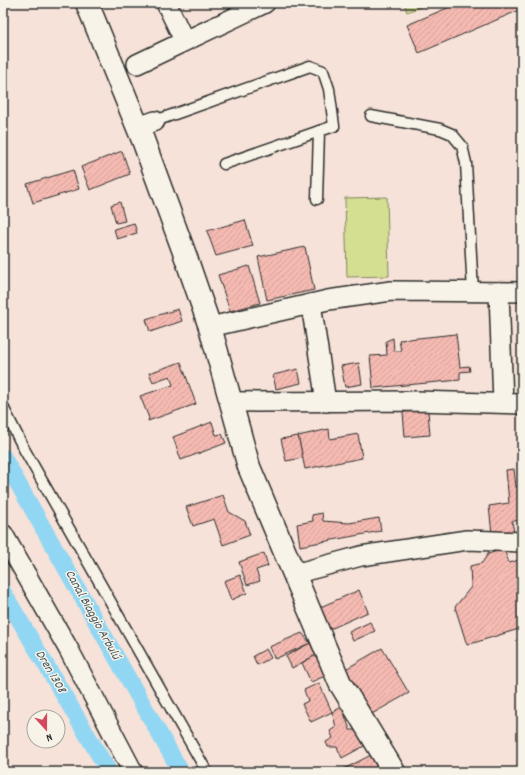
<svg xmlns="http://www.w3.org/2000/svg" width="525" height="775" font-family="Dekko,sans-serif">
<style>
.pitch{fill:#d4df92;stroke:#80855e}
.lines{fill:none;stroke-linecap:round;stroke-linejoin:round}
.canal{stroke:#91d7f3;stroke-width:17}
.building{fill:url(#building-hatch);stroke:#2b2b2b}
.lane-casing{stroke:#2b2b2b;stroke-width:13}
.street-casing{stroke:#2b2b2b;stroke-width:22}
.secondary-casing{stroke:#2b2b2b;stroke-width:25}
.lane{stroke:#f7f3e8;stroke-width:10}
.street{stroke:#f7f3e8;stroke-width:19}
.secondary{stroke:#f7f3e8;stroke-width:22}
.labels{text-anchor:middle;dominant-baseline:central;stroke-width:3;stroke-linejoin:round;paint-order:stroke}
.water-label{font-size:13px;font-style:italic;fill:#44565d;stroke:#f7f3e8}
</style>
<defs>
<pattern id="building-hatch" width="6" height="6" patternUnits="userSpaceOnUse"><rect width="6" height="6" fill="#f5bab2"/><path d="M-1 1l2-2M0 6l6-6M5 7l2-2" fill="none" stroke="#d2a099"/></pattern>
</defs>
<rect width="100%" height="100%" fill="#f6e2d8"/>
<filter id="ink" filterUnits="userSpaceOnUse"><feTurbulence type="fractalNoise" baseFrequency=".025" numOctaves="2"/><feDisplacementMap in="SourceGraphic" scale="8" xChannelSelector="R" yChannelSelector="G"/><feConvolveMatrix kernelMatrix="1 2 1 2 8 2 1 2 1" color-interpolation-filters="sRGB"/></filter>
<g filter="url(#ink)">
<g class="pitch">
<path d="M 404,3 L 431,3 L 407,12 Z"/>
<path d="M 387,197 L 389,276 L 347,277 L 345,198 Z"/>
</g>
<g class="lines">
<g class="canal">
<path d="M 3,457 L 181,772"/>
<path d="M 3,592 L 109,772"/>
</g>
</g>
<g class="building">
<path d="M 459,3 L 522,3 L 522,9 L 419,53 L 407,25 Z"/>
<path d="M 122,151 L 130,174 L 90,190 L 81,167 Z"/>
<path d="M 73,170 L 79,189 L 33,203 L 27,184 Z"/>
<path d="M 120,202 L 125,221 L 116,223 L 111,205 Z"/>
<path d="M 245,220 L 253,246 L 216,256 L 207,231 Z"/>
<path d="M 134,223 L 137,233 L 117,239 L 114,229 Z"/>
<path d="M 305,247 L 314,290 L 267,300 L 258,257 Z"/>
<path d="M 249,266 L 260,303 L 230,311 L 218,275 Z"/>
<path d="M 178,309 L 182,321 L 150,332 L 146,319 Z"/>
<path d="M 456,334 L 460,367 L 469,366 L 470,371 L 460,372 L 460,380 L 373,388 L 370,356 L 387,355 L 386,341 L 393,338 L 394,351 L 401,351 L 399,340 Z"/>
<path d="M 181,362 L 196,404 L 148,421 L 149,418 L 140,396 L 173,385 L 170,376 L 153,382 L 149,373 Z"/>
<path d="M 359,363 L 362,384 L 345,387 L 341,366 Z"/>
<path d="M 298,369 L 301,383 L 276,389 L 273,375 Z"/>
<path d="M 428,411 L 430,435 L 405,437 L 403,412 Z"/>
<path d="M 212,422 L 216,435 L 222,434 L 226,443 L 181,460 L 173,437 Z"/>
<path d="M 329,429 L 330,439 L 358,434 L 362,458 L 305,469 L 298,436 Z"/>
<path d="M 298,436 L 303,458 L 286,461 L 281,439 Z"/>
<path d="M 514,469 L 516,487 L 522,486 L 522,520 L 512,521 L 514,532 L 492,534 L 489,506 L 509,503 L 506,470 Z"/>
<path d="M 223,495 L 229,512 L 245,521 L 250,535 L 223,545 L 214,519 L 193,526 L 186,507 Z"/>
<path d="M 322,513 L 323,521 L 349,523 L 379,518 L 381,531 L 300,546 L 297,524 L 313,521 L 312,515 Z"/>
<path d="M 504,549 L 509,563 L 522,559 L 522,628 L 467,645 L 455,607 L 471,587 L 470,566 L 482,563 L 488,554 Z"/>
<path d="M 264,553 L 268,566 L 256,570 L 260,581 L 247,585 L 239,562 Z"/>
<path d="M 240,575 L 247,593 L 231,600 L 224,581 Z"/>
<path d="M 359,590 L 368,612 L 326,631 L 316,609 Z"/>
<path d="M 370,622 L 375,631 L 353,641 L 349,632 Z"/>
<path d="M 302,633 L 310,643 L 275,659 L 269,647 Z"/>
<path d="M 310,643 L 316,655 L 292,668 L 286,656 Z"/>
<path d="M 382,648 L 409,693 L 370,715 L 344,670 Z"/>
<path d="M 266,649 L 271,658 L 257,665 L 253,656 Z"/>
<path d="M 316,655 L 325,676 L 311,682 L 302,663 Z"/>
<path d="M 319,683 L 332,712 L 311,722 L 302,704 L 308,701 L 304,690 Z"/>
<path d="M 342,707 L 350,730 L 357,730 L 366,745 L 342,758 L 337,747 L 328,747 L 326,742 L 333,738 L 330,731 L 336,727 L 332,712 Z"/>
<path d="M 371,755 L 379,772 L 338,772 Z"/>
</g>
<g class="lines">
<g class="lane-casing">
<g id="lane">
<path d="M 371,116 L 440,129 L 452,134 L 462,146 L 466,163 L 473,292"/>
<path d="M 155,121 L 310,66 L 323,71 L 329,89 L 334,126 L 224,164"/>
<path d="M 317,199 L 319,131"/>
<path d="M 3,407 L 24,449 L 207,772"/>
</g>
</g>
<g class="street-casing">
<g id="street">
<path d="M 166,3 L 184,40"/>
<path d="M 137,64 L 265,3"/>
<path d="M 138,127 L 155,121"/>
<path d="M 499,292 L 503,403"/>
<path d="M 311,304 L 326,402"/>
<path d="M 210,327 L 328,300 L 391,291 L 522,292"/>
<path d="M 231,402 L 416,401 L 522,404"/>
<path d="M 3,534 L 69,650 L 133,772"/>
<path d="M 294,574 L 361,556 L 467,540 L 522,542"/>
</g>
</g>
<g class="secondary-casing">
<path id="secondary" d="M 87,3 L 143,140 L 184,252 L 210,327 L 249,467 L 340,683 L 394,772"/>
</g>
<use href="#lane" class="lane"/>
<use href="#street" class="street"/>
<use href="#secondary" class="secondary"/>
</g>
</g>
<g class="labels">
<g class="water-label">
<text transform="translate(92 615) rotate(61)">Canal Biaggio Arbulú</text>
<text transform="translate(50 672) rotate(59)">Dren 1308</text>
</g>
</g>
<rect width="525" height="775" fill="none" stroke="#f7f3e8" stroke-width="16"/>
<rect x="8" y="8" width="509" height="759" fill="none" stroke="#2b2b2b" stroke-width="1.5" filter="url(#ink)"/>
<g transform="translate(46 729) rotate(159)"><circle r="19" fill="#f7f3e8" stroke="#a5a39c"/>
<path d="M0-3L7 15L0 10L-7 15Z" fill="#d1495b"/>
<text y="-6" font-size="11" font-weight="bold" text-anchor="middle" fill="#2b2b2b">N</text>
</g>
</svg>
